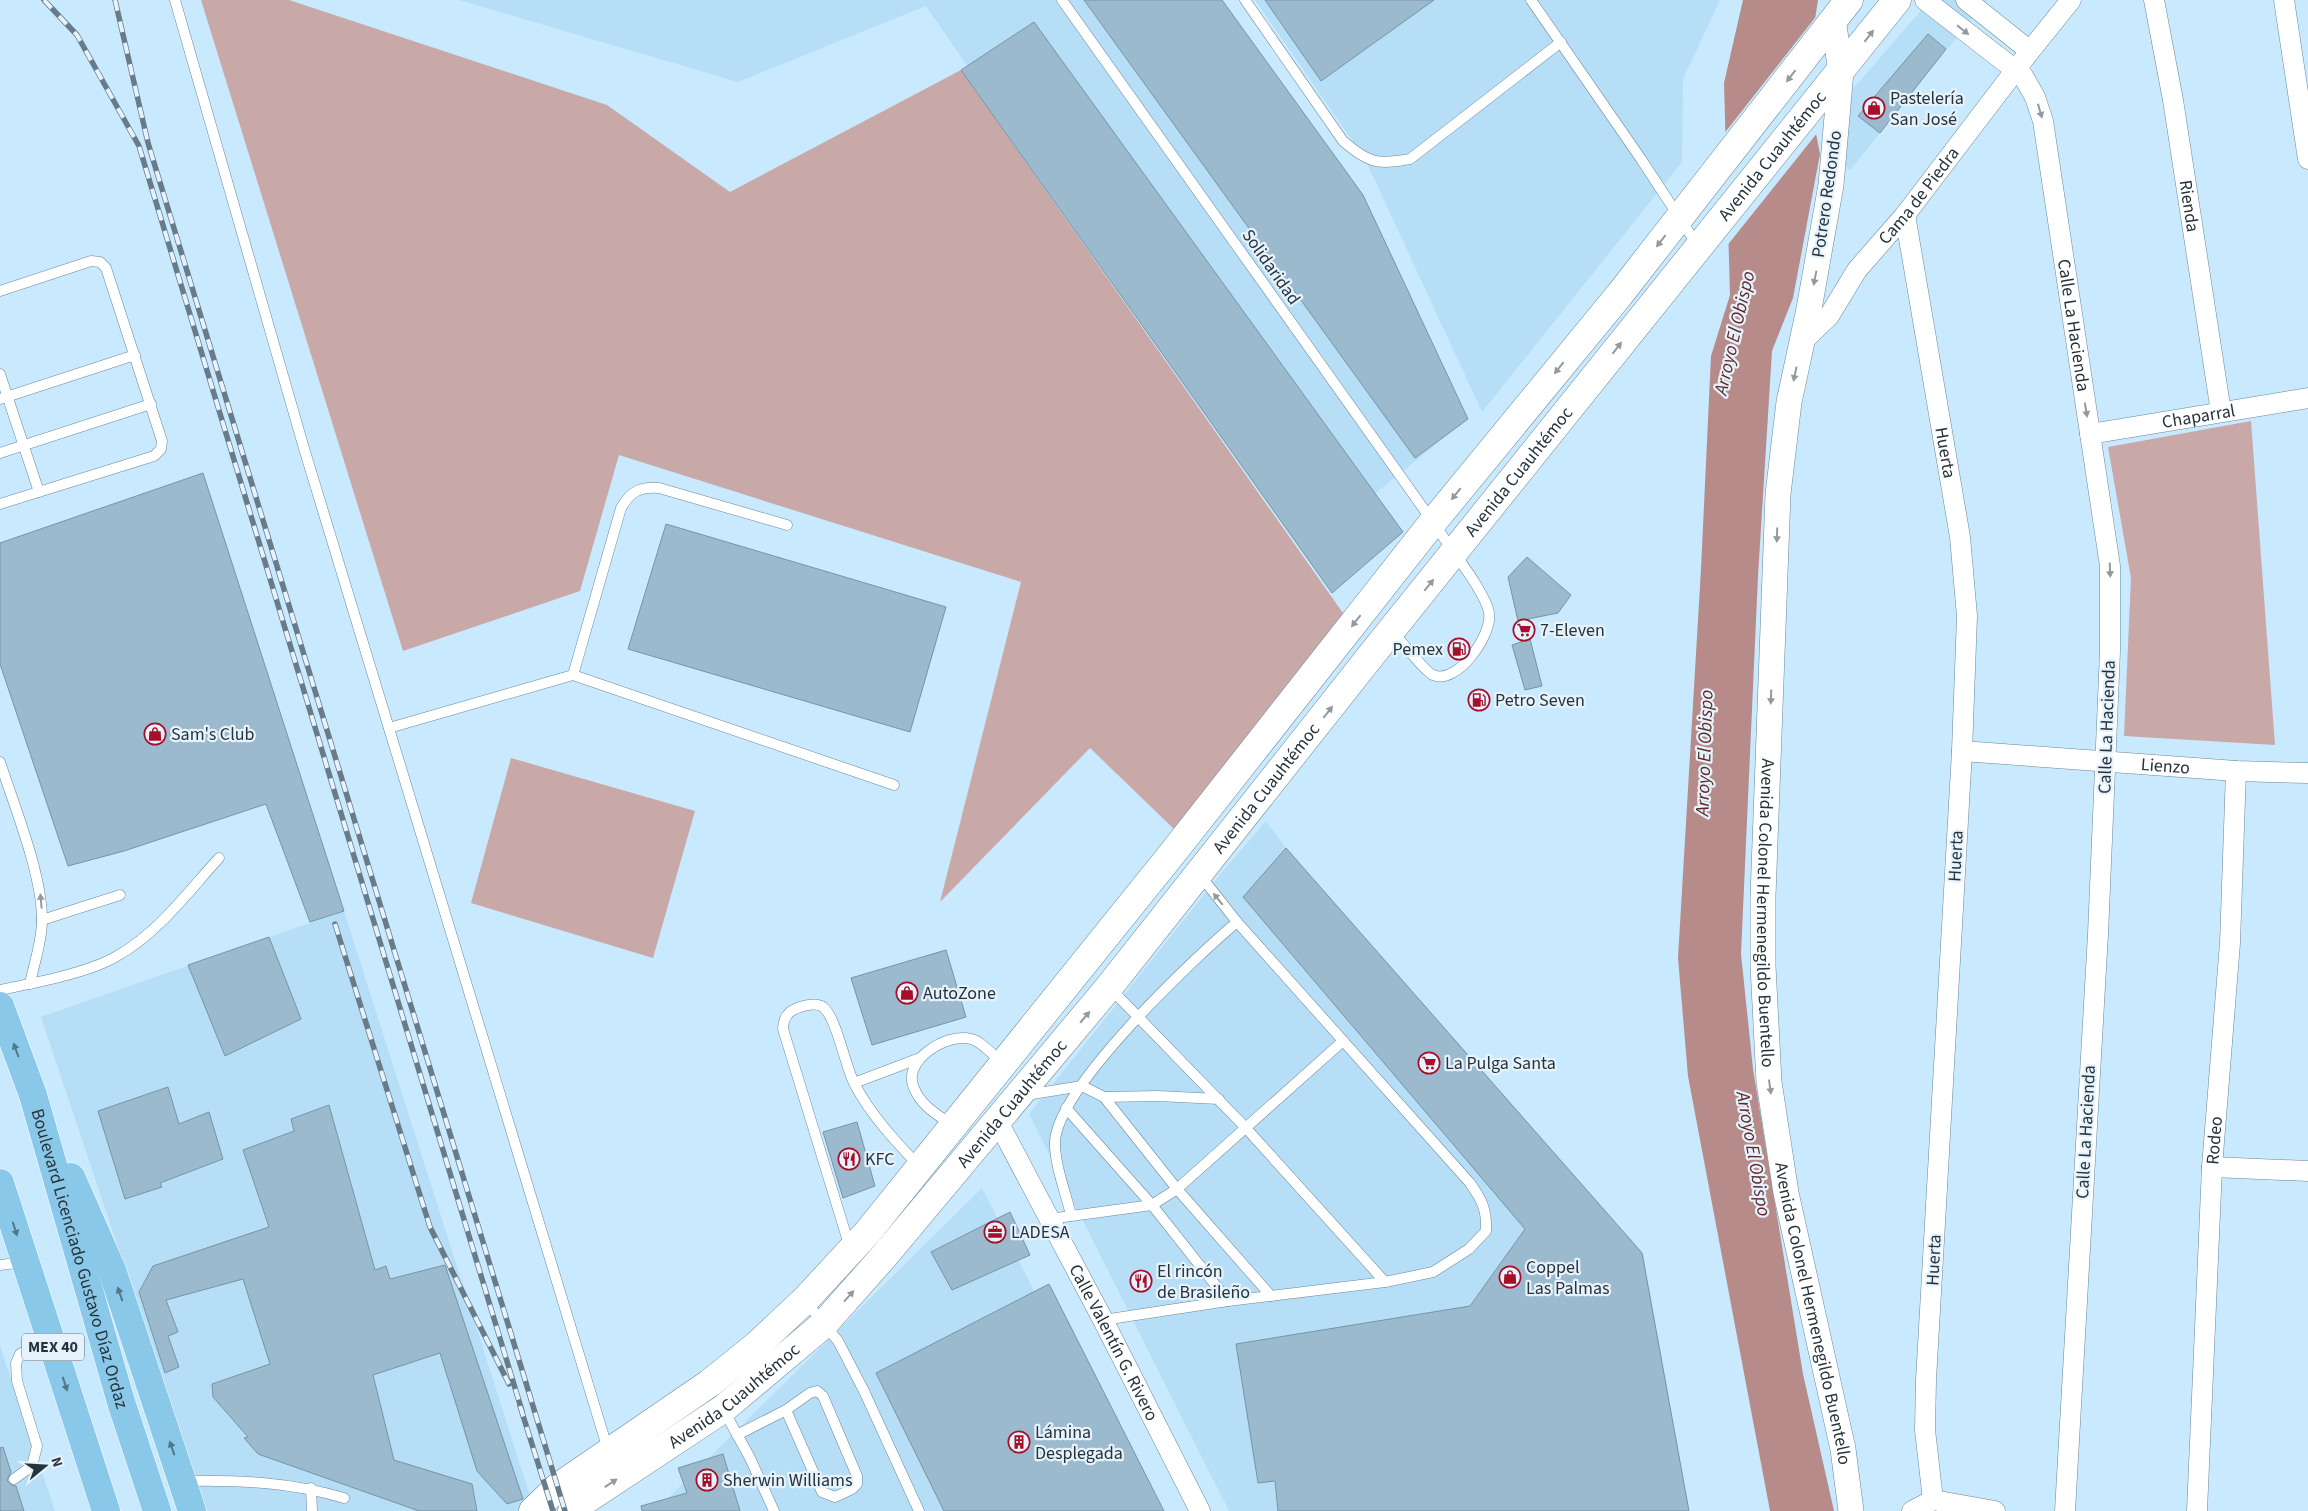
<svg xmlns="http://www.w3.org/2000/svg" width="2308" height="1511" font-family="'Source Sans 3',sans-serif">
<style>
.built{fill:#b7def7}
.green{fill:#c8a9a8}
.water{fill:#b68b8a}
.pier{fill:#c9e9fe}
.building{fill:#9bbace;stroke:#7694a7}
.lines{fill:none;stroke-linecap:round;stroke-linejoin:round}
.service-casing{stroke:#698799;stroke-width:11}
.minor-casing{stroke:#698799;stroke-width:21}
.tertiary-casing{stroke:#698799;stroke-width:26}
.secondary-casing{stroke:#698799;stroke-width:29}
.primary-casing{stroke:#fff;stroke-width:29}
.service{stroke:#fff;stroke-width:10}
.minor{stroke:#fff;stroke-width:20}
.tertiary{stroke:#fff;stroke-width:25}
.secondary{stroke:#fff;stroke-width:28}
.primary{stroke:#8ac8e9;stroke-width:28}
.rail-casing{stroke:#677b88;stroke-width:5.5}
.rail{stroke:#e6f3fc;stroke-width:4;stroke-dasharray:11;stroke-linecap:butt}
.oneway{fill:#93999d}
.oneway2{fill:#547689}
.labels{text-anchor:middle;dominant-baseline:central;stroke-width:4.5;stroke-linejoin:round;paint-order:stroke}
.shield{fill:#e6f3fc;stroke:#606d75;stroke-width:1}
.shield-label{font-size:16px;font-weight:bold;fill:#27333b}
.poi-label{font-size:18px;fill:#27333b;stroke:#e6f3fc;text-anchor:start}
.street-label{font-size:18px;fill:#27333b;stroke:#e6f3fc}
.water-label{font-size:19px;font-style:italic;fill:#5f2728;stroke:#e6f3fc}
</style>
<rect width="100%" height="100%" fill="#c9e9fe"/>
<g class="built">
<path d="M 459,0 L 1220,0 L 1339,186 L 1468,419 L 1302,552 L 926,6 L 738,82 Z"/>
<path d="M 1255,0 L 1720,0 L 1683,79 L 1682,162 L 1482,412 L 1365,159 Z"/>
<path d="M 1930,0 L 1987,0 L 1850,170 L 1845,164 L 1852,90 Z"/>
<path d="M 1266,821 L 1286,848 L 1643,1253 L 1689,1511 L 1229,1511 L 1029,1114 L 1223,871 Z"/>
<path d="M 344,911 L 530,1496 L 520,1511 L 206,1511 L 41,1017 Z"/>
<path d="M 982,1188 L 1145,1511 L 655,1511 Z"/>
<path d="M 0,1346 L 55,1511 L 0,1511 Z"/>
</g>
<g class="green">
<path d="M 201,0 L 289,0 L 607,105 L 730,192 L 961,70 L 1345,616 L 1176,831 L 1090,748 L 940,902 L 1021,582 L 619,455 L 580,591 L 403,651 Z"/>
<path d="M 2251,421 L 2275,745 L 2124,736 L 2131,578 L 2108,447 Z"/>
<path d="M 511,758 L 695,811 L 653,958 L 471,903 Z"/>
</g>
<path class="water" d="M 1743,0 L 1818,0 L 1809,59 L 1811,108 L 1820,154 L 1793,298 L 1772,351 L 1758,576 L 1741,954 L 1753,1069 L 1803,1374 L 1834,1511 L 1770,1511 L 1688,1076 L 1678,958 L 1701,569 L 1711,356 L 1730,295 L 1724,83 Z"/>
<path class="pier" d="M 1818,14 L 1811,59 L 1814,108 L 1818,132 L 1726,247 L 1723,135 Z"/>
<g class="building">
<path d="M 1084,0 L 1222,0 L 1363,195 L 1468,419 L 1415,458 Z"/>
<path d="M 1265,0 L 1434,0 L 1321,81 Z"/>
<path d="M 1034,22 L 1403,532 L 1332,593 L 961,70 Z"/>
<path d="M 1928,34 L 1946,49 L 1880,133 L 1858,116 Z"/>
<path d="M 203,473 L 344,911 L 310,922 L 266,804 L 124,851 L 68,866 L 0,664 L 0,543 Z"/>
<path d="M 666,524 L 946,607 L 910,732 L 628,649 Z"/>
<path d="M 1527,557 L 1571,595 L 1558,613 L 1518,621 L 1508,577 Z"/>
<path d="M 1530,639 L 1542,686 L 1525,690 L 1512,645 Z"/>
<path d="M 1286,848 L 1642,1253 L 1689,1511 L 1278,1511 L 1275,1481 L 1258,1483 L 1236,1344 L 1470,1306 L 1525,1229 L 1243,897 Z"/>
<path d="M 269,937 L 301,1019 L 225,1056 L 188,965 Z"/>
<path d="M 946,950 L 966,1017 L 872,1045 L 851,978 Z"/>
<path d="M 168,1087 L 179,1124 L 209,1112 L 223,1159 L 160,1183 L 162,1187 L 125,1199 L 98,1111 Z"/>
<path d="M 329,1105 L 375,1270 L 386,1266 L 390,1279 L 445,1265 L 523,1499 L 507,1504 L 477,1471 L 440,1353 L 373,1375 L 394,1460 L 472,1484 L 477,1511 L 419,1511 L 258,1454 L 244,1438 L 248,1437 L 213,1397 L 212,1384 L 270,1364 L 243,1279 L 166,1300 L 178,1332 L 168,1336 L 179,1367 L 165,1373 L 139,1292 L 153,1266 L 269,1227 L 243,1150 L 294,1131 L 291,1119 Z"/>
<path d="M 857,1122 L 875,1186 L 843,1198 L 823,1132 Z"/>
<path d="M 1010,1212 L 1030,1255 L 952,1290 L 931,1252 Z"/>
<path d="M 1049,1284 L 1164,1511 L 944,1511 L 876,1373 Z"/>
<path d="M 3,1447 L 11,1472 L 7,1480 L 11,1485 L 16,1486 L 24,1511 L 0,1511 L 0,1448 Z"/>
<path d="M 723,1454 L 740,1511 L 642,1511 L 641,1506 L 687,1493 L 678,1468 Z"/>
</g>
<g class="lines">
<g class="service-casing">
<g id="service">
<path d="M 175,0 L 303,445 L 608,1450"/>
<path d="M 1062,0 L 1433,522 C 1446,543 1486,592 1489,613 C 1493,634 1457,686 1433,675 C 1425,672 1400,639 1392,631"/>
<path d="M 1245,0 L 1343,141 C 1369,163 1376,165 1410,159 L 1561,42"/>
<path d="M 1531,0 L 1641,159 L 1698,246"/>
<path d="M 0,291 L 91,261 L 100,262 L 106,268 L 162,441 L 161,449 L 154,456 L 0,504"/>
<path d="M 0,374 L 39,492"/>
<path d="M 0,399 L 135,355"/>
<path d="M 0,453 L 151,404"/>
<path d="M 573,675 L 621,508 C 630,492 640,486 659,488 L 787,525"/>
<path d="M 389,728 L 573,675 L 894,785"/>
<path d="M 0,762 C 15,808 42,874 42,920 C 42,942 34,963 30,984"/>
<path d="M 42,920 L 120,895"/>
<path d="M 1110,988 L 1245,1127 L 1385,1282"/>
<path d="M 0,990 C 33,983 89,973 117,956 C 158,933 188,892 219,858"/>
<path d="M 854,1083 L 920,1058"/>
<path d="M 1026,1095 L 1082,1086 L 1104,1097 L 1177,1189 L 1271,1296"/>
<path d="M 1104,1097 L 1158,1096 L 1219,1099"/>
<path d="M 1066,1108 L 1152,1205 L 1228,1301"/>
<path d="M 952,1125 C 938,1115 921,1106 914,1088 C 901,1061 947,1032 971,1039 C 981,1041 993,1055 1001,1062"/>
<path d="M 1071,1215 C 1066,1194 1054,1163 1055,1141 C 1059,1086 1193,959 1237,922"/>
<path d="M 1049,1219 L 1152,1205 L 1177,1189 L 1343,1041"/>
<path d="M 850,1248 L 783,1029 C 783,1023 784,1017 790,1012 C 797,1007 815,1001 823,1007 C 837,1018 845,1067 855,1085 C 871,1115 895,1141 919,1166"/>
<path d="M 0,1265 L 24,1262"/>
<path d="M 806,1302 L 838,1341 L 864,1391 L 919,1511"/>
<path d="M 1103,1320 L 1228,1301 L 1385,1282 L 1433,1272 L 1469,1249 L 1486,1231 C 1487,1210 1482,1200 1470,1183 L 1237,922 L 1200,875"/>
<path d="M 723,1409 L 750,1458 L 774,1511"/>
<path d="M 737,1435 L 786,1410 L 810,1393 L 817,1391 L 823,1396 L 857,1476 L 857,1484 L 852,1489 L 835,1497 L 822,1492 L 786,1410"/>
<path d="M 14,1479 L 32,1466 L 37,1446 L 17,1381 L 16,1363 L 20,1354 L 49,1339"/>
<path d="M 184,1481 C 240,1480 290,1482 344,1498"/>
<path d="M 311,1488 L 312,1511"/>
</g>
</g>
<g class="minor-casing">
<g id="minor">
<path id="s1" d="M 1925,0 L 2023,76 L 2035,97 L 2043,121 L 2110,566 L 2110,651 L 2098,934 L 2065,1511"/>
<path d="M 1966,0 L 2030,51"/>
<path id="s2" d="M 2154,0 L 2173,100 L 2221,412"/>
<path d="M 2284,0 L 2308,159"/>
<path id="s3" d="M 1905,215 L 1960,537 L 1967,616 L 1962,751 L 1926,1380 L 1925,1430 L 1933,1500"/>
<path id="s4" d="M 1802,342 L 1829,316 L 1857,270 L 1905,215 L 2030,51 L 2071,0"/>
<path id="s5" d="M 2090,434 L 2308,398"/>
<path id="s6" d="M 1962,751 L 2236,771 L 2308,773"/>
<path id="s7" d="M 998,1122 L 1103,1320 L 1200,1511"/>
<path d="M 2212,1167 L 2308,1171"/>
<path d="M 1912,1511 L 1933,1500 L 1995,1511"/>
<path id="s8" d="M 2197,1511 L 2212,1167 L 2230,943 L 2236,771"/>
</g>
</g>
<g class="tertiary-casing">
<g id="tertiary">
<path id="s9" d="M 1833,20 L 1841,71 L 1831,185 L 1809,309 L 1789,402 L 1778,494 L 1763,896 L 1763,966 L 1769,1082 L 1786,1193 L 1843,1449 L 1851,1511"/>
</g>
</g>
<g class="secondary-casing">
<g id="secondary">
<path d="M 533,1511 L 558,1487 L 710,1383 L 757,1345 L 805,1300 L 867,1233 L 1175,850 L 1433,522 L 1620,294 L 1849,0"/>
<path id="s10" d="M 572,1511 L 584,1501 L 723,1409 L 824,1324 L 885,1255 L 1109,987 L 1373,653 L 1897,0"/>
</g>
</g>
<g class="primary-casing">
<g id="primary">
<path id="s11" d="M 0,1006 L 33,1095 L 121,1402 L 157,1511"/>
<path d="M 71,1177 L 112,1270 L 192,1511"/>
<path d="M 0,1183 L 106,1511"/>
</g>
</g>
<use href="#service" class="service"/>
<use href="#minor" class="minor"/>
<use href="#tertiary" class="tertiary"/>
<use href="#secondary" class="secondary"/>
<use href="#primary" class="primary"/>
<g class="rail-casing">
<g id="rail">
<path d="M 44,0 L 77,35 L 139,146 L 522,1411"/>
<path d="M 115,0 L 148,143 L 565,1511"/>
<path d="M 335,924 L 430,1227 L 509,1384"/>
<path d="M 520,1406 L 553,1511"/>
</g>
</g>
<use href="#rail" class="rail"/>
</g>
<defs><path id="oneway-solid" d="M-6-.8H1V-3.2L6.5 0L1 3.2V.8H-6Z" transform="scale(1.25)"/></defs>
<g class="oneway">
<use href="#oneway-solid" transform="translate(1963 30) rotate(38)"/>
<use href="#oneway-solid" transform="translate(1869 36) rotate(-52)"/>
<use href="#oneway-solid" transform="translate(1791 76) rotate(128)"/>
<use href="#oneway-solid" transform="translate(2040 111) rotate(74)"/>
<use href="#oneway-solid" transform="translate(1661 241) rotate(128)"/>
<use href="#oneway-solid" transform="translate(1815 278) rotate(101)"/>
<use href="#oneway-solid" transform="translate(1617 348) rotate(-52)"/>
<use href="#oneway-solid" transform="translate(1559 368) rotate(129)"/>
<use href="#oneway-solid" transform="translate(1795 374) rotate(102)"/>
<use href="#oneway-solid" transform="translate(2086 410) rotate(81)"/>
<use href="#oneway-solid" transform="translate(1456 494) rotate(129)"/>
<use href="#oneway-solid" transform="translate(1777 535) rotate(92)"/>
<use href="#oneway-solid" transform="translate(2110 570) rotate(88)"/>
<use href="#oneway-solid" transform="translate(1429 585) rotate(-51)"/>
<use href="#oneway-solid" transform="translate(1356 621) rotate(128)"/>
<use href="#oneway-solid" transform="translate(1771 697) rotate(92)"/>
<use href="#oneway-solid" transform="translate(1328 712) rotate(-52)"/>
<use href="#oneway-solid" transform="translate(1218 899) rotate(-129)"/>
<use href="#oneway-solid" transform="translate(41 901) rotate(-95)"/>
<use href="#oneway-solid" transform="translate(1085 1017) rotate(-50)"/>
<use href="#oneway-solid" transform="translate(1770 1087) rotate(82)"/>
<use href="#oneway-solid" transform="translate(849 1296) rotate(-48)"/>
<use href="#oneway-solid" transform="translate(611 1483) rotate(-33)"/>
</g>
<g class="oneway2">
<use href="#oneway-solid" transform="translate(16 1050) rotate(-110)"/>
<use href="#oneway-solid" transform="translate(15 1229) rotate(72)"/>
<use href="#oneway-solid" transform="translate(120 1294) rotate(-109)"/>
<use href="#oneway-solid" transform="translate(65 1384) rotate(72)"/>
<use href="#oneway-solid" transform="translate(172 1448) rotate(-109)"/>
</g>
<defs>
<g id="shop-ring" transform="scale(1.125)"><circle r="9.5" fill="#e6f3fc" stroke="#a70f29" stroke-width="1.5"/><path d="M-5-2.5h2.3a2.7 3.5 0 0 1 5.4 0H5L5.5 6h-11ZM-1.5-2.5h3a1.5 2.3 0 0 0-3 0Z" fill="#a70f29"/></g>
<g id="supermarket-ring" transform="scale(1.125)"><circle r="9.5" fill="#e6f3fc" stroke="#a70f29" stroke-width="1.5"/><path d="M-6-5.5h2.5l.6 2H6L4.5 2H-2.5L-4.4-4H-6ZM-1.5 3.2a1.3 1.3 0 1 0 .1 0ZM3 3.2a1.3 1.3 0 1 0 .1 0Z" fill="#a70f29"/></g>
<g id="fuel-ring" transform="scale(1.125)"><circle r="9.5" fill="#e6f3fc" stroke="#a70f29" stroke-width="1.5"/><path d="M-5.5-6h7V0h2V4h1.3V-2.5L3-4.5l.8-.8L6-3V5H2.5V1h-1V6h-7ZM-4.2-4.7v3.2H.2V-4.7Z" fill="#a70f29"/></g>
<g id="restaurant-ring" transform="scale(1.125)"><circle r="9.5" fill="#e6f3fc" stroke="#a70f29" stroke-width="1.5"/><path d="M-5-6h1v4h1v-4h1v4h1v-4h1v5L-1.5 .5V6h-2V.5L-5-1ZM5-6V6H3V1.5H1.5Q1.5-4 5-6Z" fill="#a70f29"/></g>
<g id="office-ring" transform="scale(1.125)"><circle r="9.5" fill="#e6f3fc" stroke="#a70f29" stroke-width="1.5"/><path d="M-6-3h4V-5.5h4V-3h4V5H-6ZM-1-4.5V-3h2v-1.5ZM-6 0V1H6V0Z" fill="#a70f29"/></g>
<g id="building-ring" transform="scale(1.125)"><circle r="9.5" fill="#e6f3fc" stroke="#a70f29" stroke-width="1.5"/><path d="M-4-6H4V6H1V3H-1V6H-4ZM-2.5-4.3h1.7v1.8h-1.7ZM.8-4.3h1.7v1.8H.8ZM-2.5-1h1.7V.8h-1.7ZM.8-1h1.7V.8H.8Z" fill="#a70f29"/></g>
</defs>
<g fill-rule="evenodd">
<use href="#shop-ring" x="1874" y="108"/>
<use href="#supermarket-ring" x="1524" y="630"/>
<use href="#fuel-ring" x="1459" y="649"/>
<use href="#fuel-ring" x="1479" y="700"/>
<use href="#shop-ring" x="155" y="734"/>
<use href="#shop-ring" x="907" y="993"/>
<use href="#supermarket-ring" x="1429" y="1063"/>
<use href="#restaurant-ring" x="849" y="1159"/>
<use href="#office-ring" x="995" y="1232"/>
<use href="#shop-ring" x="1510" y="1277"/>
<use href="#restaurant-ring" x="1141" y="1281"/>
<use href="#building-ring" x="1019" y="1442"/>
<use href="#building-ring" x="707" y="1480"/>
</g>
<g class="labels">
<rect class="shield" x="22" y="1333.5" width="62" height="27" rx="4"/>
<g class="shield-label">
<text x="53" y="1347">MEX 40</text>
</g>
<g class="poi-label">
<text x="1890" y="98">Pastelería<tspan x="1890" dy="21">San José</tspan></text>
<text x="1540" y="630">7-Eleven</text>
<text x="1443" y="649" text-anchor="end">Pemex</text>
<text x="1495" y="700">Petro Seven</text>
<text x="171" y="734">Sam's Club</text>
<text x="923" y="993">AutoZone</text>
<text x="1445" y="1063">La Pulga Santa</text>
<text x="865" y="1159">KFC</text>
<text x="1011" y="1232">LADESA</text>
<text x="1526" y="1267">Coppel<tspan x="1526" dy="21">Las Palmas</tspan></text>
<text x="1157" y="1271">El rincón<tspan x="1157" dy="21">de Brasileño</tspan></text>
<text x="1035" y="1432">Lámina<tspan x="1035" dy="21">Desplegada</tspan></text>
<text x="723" y="1480">Sherwin Williams</text>
</g>
<g class="street-label">
<text stroke="none"><textPath href="#s10" startOffset="1819">Avenida Cuauhtémoc</textPath></text>
<text transform="translate(1827 194) rotate(-82)">Potrero Redondo</text>
<text stroke="none"><textPath href="#s4" startOffset="188">Cama de Piedra</textPath></text>
<text stroke="none"><textPath href="#s2" startOffset="209">Rienda</textPath></text>
<text transform="translate(1271 267) rotate(55)">Solidaridad</text>
<text stroke="none"><textPath href="#s1" startOffset="380">Calle La Hacienda</textPath></text>
<text stroke="none"><textPath href="#s5" startOffset="110">Chaparral</textPath></text>
<text stroke="none"><textPath href="#s3" startOffset="241">Huerta</textPath></text>
<text stroke="none"><textPath href="#s10" startOffset="1414">Avenida Cuauhtémoc</textPath></text>
<text transform="translate(2107 727) rotate(-88)">Calle La Hacienda</text>
<text stroke="none"><textPath href="#s6" startOffset="204">Lienzo</textPath></text>
<text stroke="none"><textPath href="#s10" startOffset="1009">Avenida Cuauhtémoc</textPath></text>
<text transform="translate(1956 856) rotate(-87)">Huerta</text>
<text stroke="none"><textPath href="#s9" startOffset="899">Avenida Colonel Hermenegildo Buentello</textPath></text>
<text stroke="none"><textPath href="#s10" startOffset="604">Avenida Cuauhtémoc</textPath></text>
<text transform="translate(2086 1132) rotate(-87)">Calle La Hacienda</text>
<text stroke="none"><textPath href="#s8" startOffset="371">Rodeo</textPath></text>
<text stroke="none"><textPath href="#s11" startOffset="265">Boulevard Licenciado Gustavo Díaz Ordaz</textPath></text>
<text transform="translate(1934 1260) rotate(-87)">Huerta</text>
<text stroke="none"><textPath href="#s9" startOffset="1304">Avenida Colonel Hermenegildo Buentello</textPath></text>
<text stroke="none"><textPath href="#s7" startOffset="249">Calle Valentín G. Rivero</textPath></text>
<text stroke="none"><textPath href="#s10" startOffset="199">Avenida Cuauhtémoc</textPath></text>
</g>
<g class="water-label">
<text transform="translate(1735 333) rotate(-77)">Arroyo El Obispo</text>
<text transform="translate(1705 753) rotate(-88)">Arroyo El Obispo</text>
<text transform="translate(1753 1154) rotate(80)">Arroyo El Obispo</text>
</g>
</g>
<g transform="translate(45 1466) rotate(72)" stroke="#e6f3fc" stroke-width="4" paint-order="stroke">
<path d="M0-4L9 19L0 12L-9 19Z" fill="#27333b"/>
<text y="-8" font-size="14" font-weight="bold" text-anchor="middle" fill="#27333b">N</text>
</g>
</svg>
